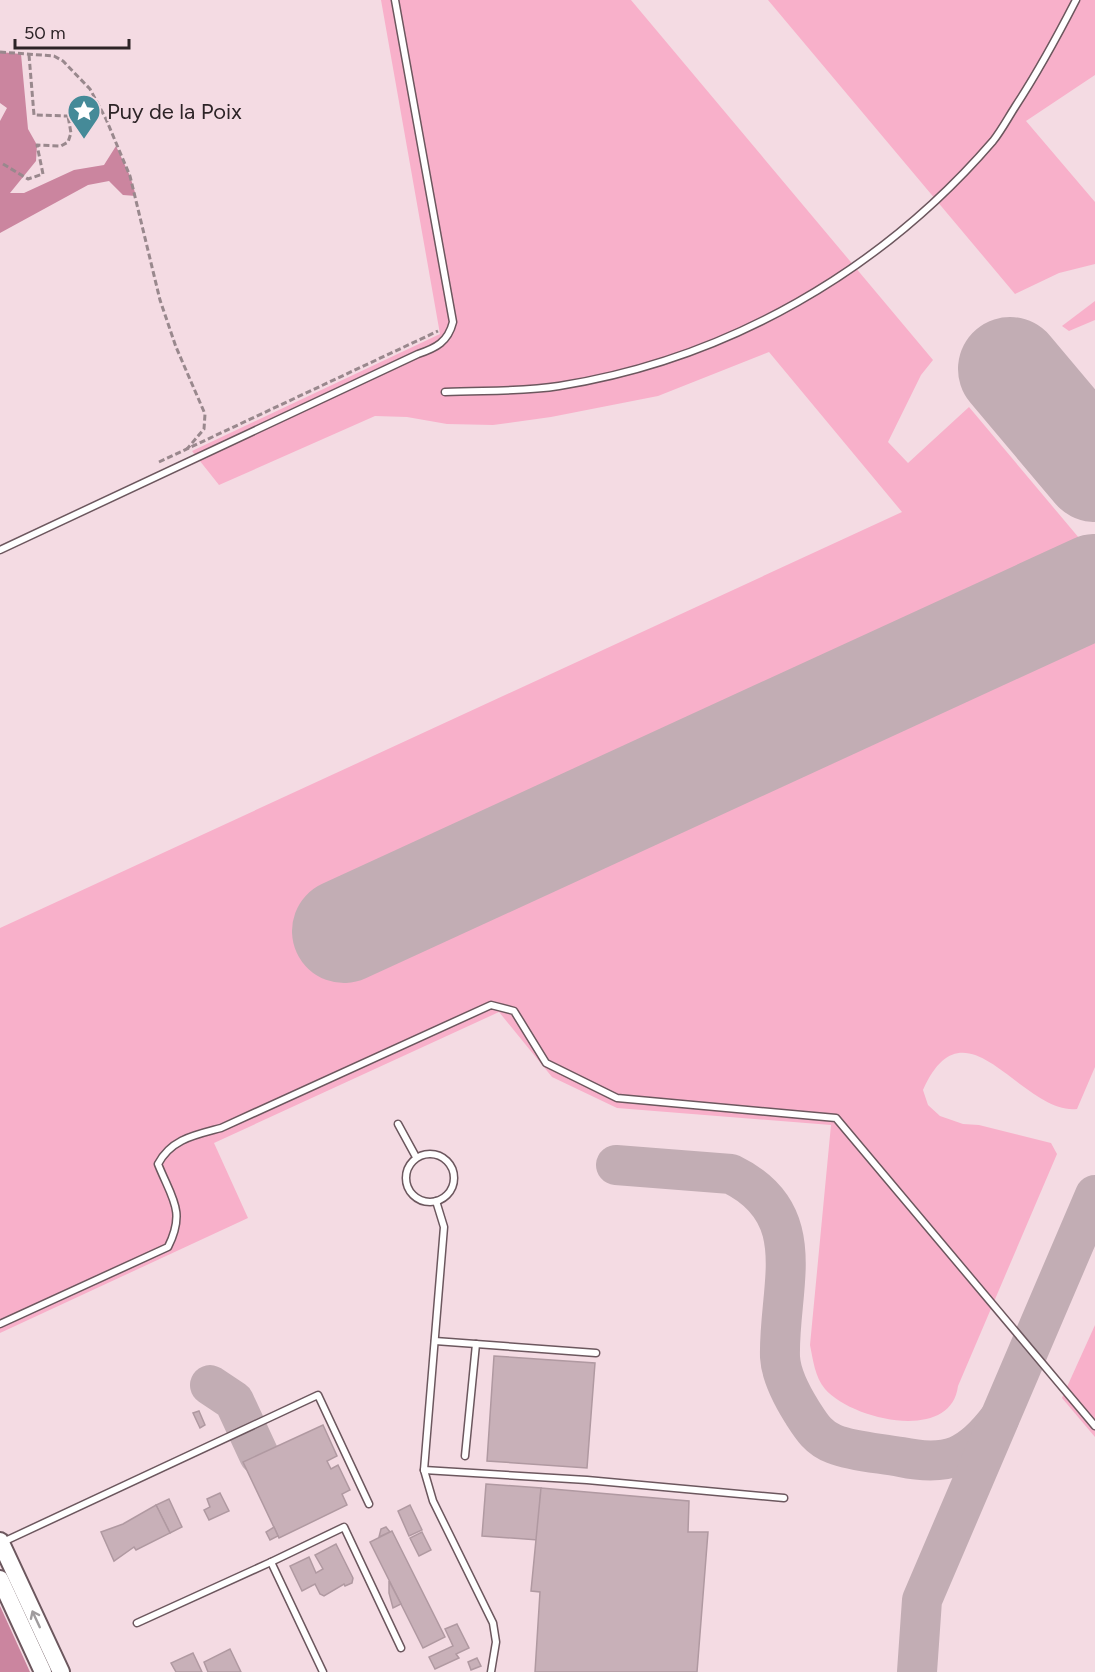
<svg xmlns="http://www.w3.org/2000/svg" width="1095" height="1672" font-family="Figtree,sans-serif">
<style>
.green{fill:#f8b0ca}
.forest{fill:#cb859f}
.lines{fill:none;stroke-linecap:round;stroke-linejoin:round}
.taxiway{stroke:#c2adb4;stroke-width:40}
.runway{stroke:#c2adb4;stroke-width:104}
.building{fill:#c8b0b8;stroke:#b099a1;stroke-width:1.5}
.service-casing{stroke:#6c575e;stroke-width:9}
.secondary-casing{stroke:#6c575e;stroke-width:20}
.path{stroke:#99888d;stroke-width:3;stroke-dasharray:6 3;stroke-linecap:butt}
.service{stroke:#fff;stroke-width:6}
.secondary{stroke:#fff;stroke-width:16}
.oneway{stroke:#a09c9e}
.labels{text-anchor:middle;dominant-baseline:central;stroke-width:4.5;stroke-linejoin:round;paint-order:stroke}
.poi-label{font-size:22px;fill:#2d2427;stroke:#f4dbe3;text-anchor:start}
</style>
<rect width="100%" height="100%" fill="#f4dbe3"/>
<g class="green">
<path d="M 381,0 L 631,0 L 933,360 L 921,375 L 888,442 L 908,463 L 969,407 L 1095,557 L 1095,1067 L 1077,1109 C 1021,1115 966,994 923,1090 L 928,1105 L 940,1116 L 963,1124 L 979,1125 L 1051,1143 L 1057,1154 L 958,1386 C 951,1443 852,1420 825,1389 C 815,1377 813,1360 810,1345 L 831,1125 L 617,1108 L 552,1077 L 499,1012 L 214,1143 L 248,1218 L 0,1333 L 0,928 L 902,512 L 769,352 L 658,396 L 551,417 L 493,425 L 447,424 L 407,417 L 375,416 L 219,485 L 192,451 L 440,334 Z"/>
<path d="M 768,0 L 1095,0 L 1095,75 L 1026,121 L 1095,202 L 1095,264 L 1059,273 L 1015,294 Z"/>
<path d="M 1095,301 L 1095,320 L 1069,331 L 1062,326 Z"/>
<path d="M 1095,1325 L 1095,1437 L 1062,1398 Z"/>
</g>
<g class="forest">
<path d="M 0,52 L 21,54 L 28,129 L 37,145 L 36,161 L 10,193 L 24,193 L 74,170 L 104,165 L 116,146 L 130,176 L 136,196 L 123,195 L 109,181 L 88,185 L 0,233 L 0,121 L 7,108 L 0,103 Z"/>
<path d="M 0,1606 L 30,1672 L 0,1672 Z"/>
</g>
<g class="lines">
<g class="taxiway">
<path d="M 616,1165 L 731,1174 C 813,1214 778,1287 780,1357 C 781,1376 792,1396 802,1412 C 811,1426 818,1438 834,1444 C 854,1452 880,1453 901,1457 C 948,1467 970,1457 999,1419"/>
<path d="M 210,1385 L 234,1401 L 259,1455"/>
<path d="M 917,1672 L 922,1600 L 1095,1195"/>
</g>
<g class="runway">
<path d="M 1010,369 L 1095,470"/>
<path d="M 344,931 L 1095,586"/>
</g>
</g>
<g class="building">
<path d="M 494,1356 L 595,1363 L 587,1468 L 487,1461 Z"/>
<path d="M 199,1411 L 205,1425 L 200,1428 L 193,1413 Z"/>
<path d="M 323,1425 L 337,1456 L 327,1461 L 331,1469 L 338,1465 L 350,1490 L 342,1494 L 347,1505 L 279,1538 L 243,1462 Z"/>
<path d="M 486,1484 L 541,1488 L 538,1540 L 482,1536 Z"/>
<path d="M 541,1488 L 689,1501 L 688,1532 L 708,1532 L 697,1672 L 535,1672 L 540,1592 L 531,1591 Z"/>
<path d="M 220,1493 L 229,1511 L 209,1520 L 204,1510 L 210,1507 L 207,1499 Z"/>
<path d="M 169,1499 L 182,1527 L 170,1533 L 156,1505 Z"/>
<path d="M 156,1505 L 170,1533 L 136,1550 L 134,1547 L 114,1561 L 101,1532 L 123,1524 Z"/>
<path d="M 410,1505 L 422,1530 L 409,1536 L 398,1511 Z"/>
<path d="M 274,1527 L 278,1536 L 270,1540 L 266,1532 Z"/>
<path d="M 386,1527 L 390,1532 L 379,1537 L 381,1529 Z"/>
<path d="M 392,1531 L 445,1637 L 423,1648 L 370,1542 Z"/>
<path d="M 422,1532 L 431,1550 L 419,1556 L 410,1538 Z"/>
<path d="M 336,1544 L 353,1578 L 352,1583 L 345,1586 L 344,1584 L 324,1596 L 320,1594 L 315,1584 L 302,1591 L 290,1566 L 309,1557 L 316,1573 L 323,1569 L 315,1555 Z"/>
<path d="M 389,1581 L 401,1604 L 393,1608 L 389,1593 Z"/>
<path d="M 457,1624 L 469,1648 L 456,1654 L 459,1658 L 435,1669 L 429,1657 L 453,1646 L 445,1629 Z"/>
<path d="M 230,1649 L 241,1672 L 208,1672 L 204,1662 Z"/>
<path d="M 193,1653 L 202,1672 L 176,1672 L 171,1663 Z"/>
<path d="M 477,1658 L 481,1666 L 471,1670 L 468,1662 Z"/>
</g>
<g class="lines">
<g class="service-casing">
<g id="service">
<path d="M 445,392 C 482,390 522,392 559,386 C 728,359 881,271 993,141 C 1001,131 1008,118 1015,107 C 1038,72 1057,37 1076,0"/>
<path d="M 0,550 L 418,354 C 436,348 448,342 453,322 L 395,0"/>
<path d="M 398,1124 L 416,1157"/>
<circle cx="430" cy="1178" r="24"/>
<path d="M 436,1201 L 444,1227 L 424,1470 L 433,1501 L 493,1623 L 496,1642 L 491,1672"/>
<path d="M 0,1324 L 168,1247 C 186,1211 172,1199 158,1164 C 171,1139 195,1135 221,1128 L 491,1005 L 514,1011 L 546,1063 L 617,1098 L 836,1118 L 1095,1426"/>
<path d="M 435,1341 L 596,1353"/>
<path d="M 465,1456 L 476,1344"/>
<path d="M 424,1470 L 587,1480 L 784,1498"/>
<path d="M 3,1542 L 318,1395 L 369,1504"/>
<path d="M 137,1623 L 271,1562"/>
<path d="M 323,1672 L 271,1562 L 344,1527 L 401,1648"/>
</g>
</g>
<g class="secondary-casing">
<g id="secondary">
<path d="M 0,1541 L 61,1672"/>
<path d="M 0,1579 L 43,1672"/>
</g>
</g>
<g class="path">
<path d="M 0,52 L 54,56 L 63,61 L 90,89 L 106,119 L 130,176 L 160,300 L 176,347 L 205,414 L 204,429 L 187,449"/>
<path d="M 29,55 L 34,115 L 68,116"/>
<path d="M 3,164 L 28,179 L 43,174 L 37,145 L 61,146 L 68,142 L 71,133 L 68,116 L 93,97"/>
<path d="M 159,462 L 438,331"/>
</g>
<use href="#service" class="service"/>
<use href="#secondary" class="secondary"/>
</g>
<defs><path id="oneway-shaft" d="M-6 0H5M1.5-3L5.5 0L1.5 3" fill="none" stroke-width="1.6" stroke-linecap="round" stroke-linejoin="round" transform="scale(1.5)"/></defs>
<use class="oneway" href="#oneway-shaft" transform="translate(36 1619) rotate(-115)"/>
<defs>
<g id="sight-pin" transform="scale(1.725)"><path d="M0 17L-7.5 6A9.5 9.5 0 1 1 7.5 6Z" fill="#458a98" stroke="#f4dbe3"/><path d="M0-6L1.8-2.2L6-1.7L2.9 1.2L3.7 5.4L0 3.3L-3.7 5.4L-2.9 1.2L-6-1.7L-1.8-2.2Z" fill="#fff"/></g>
</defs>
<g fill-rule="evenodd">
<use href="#sight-pin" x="84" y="111"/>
</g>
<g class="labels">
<g class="poi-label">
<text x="107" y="111">Puy de la Poix</text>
</g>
</g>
<path d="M15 39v9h114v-9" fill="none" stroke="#2d2427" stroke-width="3"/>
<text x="24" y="39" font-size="18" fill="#2d2427" stroke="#f4dbe3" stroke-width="4.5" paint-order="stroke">50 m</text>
</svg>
